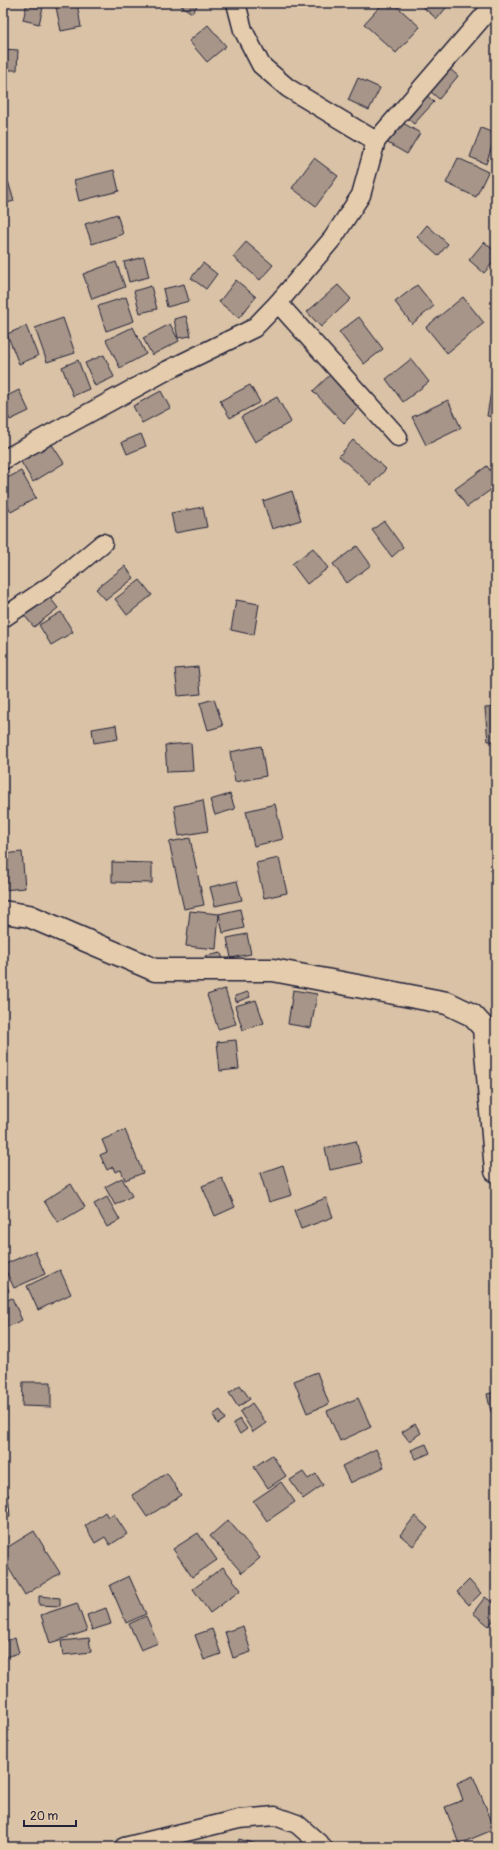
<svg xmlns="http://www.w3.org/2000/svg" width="499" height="1850" font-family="Pangolin,sans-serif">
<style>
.building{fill:#a69588;stroke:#22223b}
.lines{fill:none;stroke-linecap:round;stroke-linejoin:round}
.minor-casing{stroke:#22223b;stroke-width:21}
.tertiary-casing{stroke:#22223b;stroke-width:25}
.minor{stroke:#e5ccad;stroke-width:18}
.tertiary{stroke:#e5ccad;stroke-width:22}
</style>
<rect width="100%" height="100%" fill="#d9c2a6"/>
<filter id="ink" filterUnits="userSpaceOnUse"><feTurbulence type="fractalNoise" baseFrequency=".025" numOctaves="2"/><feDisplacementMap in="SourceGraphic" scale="8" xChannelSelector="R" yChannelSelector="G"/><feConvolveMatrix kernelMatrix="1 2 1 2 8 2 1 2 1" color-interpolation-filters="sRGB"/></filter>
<g filter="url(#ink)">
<g class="building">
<path d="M 27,3 L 44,3 L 39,24 L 23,20 Z"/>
<path d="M 77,3 L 81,27 L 61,31 L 56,7 Z"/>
<path d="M 177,3 L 199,3 L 192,13 Z"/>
<path d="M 383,3 L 393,3 L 420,27 L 396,53 L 364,24 Z"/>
<path d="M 418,3 L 450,3 L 437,19 Z"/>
<path d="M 208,25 L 226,46 L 207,62 L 189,41 Z"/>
<path d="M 3,49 L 18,50 L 17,70 L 3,70 Z"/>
<path d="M 442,62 L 458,76 L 439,99 L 423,85 Z"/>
<path d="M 358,78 L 380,88 L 369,110 L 348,100 Z"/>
<path d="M 421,90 L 434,102 L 414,124 L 400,112 Z"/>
<path d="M 398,120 L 420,133 L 407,154 L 386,142 Z"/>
<path d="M 481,128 L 496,134 L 486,164 L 470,157 Z"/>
<path d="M 314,158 L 338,176 L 316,206 L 292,188 Z"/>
<path d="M 458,158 L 488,172 L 476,197 L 446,183 Z"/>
<path d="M 114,170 L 119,191 L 79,201 L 74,180 Z"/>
<path d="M 8,181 L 14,201 L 3,204 L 3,183 Z"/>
<path d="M 117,214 L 123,234 L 92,244 L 85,224 Z"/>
<path d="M 427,225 L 448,244 L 438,256 L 417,237 Z"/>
<path d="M 246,242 L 273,265 L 260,280 L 233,257 Z"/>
<path d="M 484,242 L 496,252 L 496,259 L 484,273 L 469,260 Z"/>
<path d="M 144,257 L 149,277 L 129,282 L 124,262 Z"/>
<path d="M 116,262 L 125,287 L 92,299 L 83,274 Z"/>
<path d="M 203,263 L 217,274 L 206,289 L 191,278 Z"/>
<path d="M 236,280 L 256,297 L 239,318 L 219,302 Z"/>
<path d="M 184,284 L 189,301 L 167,307 L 163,289 Z"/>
<path d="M 338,285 L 351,299 L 321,327 L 307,312 Z"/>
<path d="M 417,285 L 434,306 L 412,324 L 395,302 Z"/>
<path d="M 151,286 L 157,309 L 140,313 L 134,291 Z"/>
<path d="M 126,297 L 134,321 L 106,331 L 98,306 Z"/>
<path d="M 463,297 L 484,323 L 447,353 L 426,327 Z"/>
<path d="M 186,316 L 191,336 L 178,338 L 174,319 Z"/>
<path d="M 359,317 L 383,349 L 364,364 L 339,332 Z"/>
<path d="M 63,318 L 75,353 L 47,362 L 35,328 Z"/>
<path d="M 170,324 L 179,341 L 152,355 L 143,338 Z"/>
<path d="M 26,326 L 38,356 L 19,364 L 7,334 Z"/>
<path d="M 133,327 L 146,354 L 120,368 L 106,340 Z"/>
<path d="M 104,355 L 114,377 L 95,386 L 85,363 Z"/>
<path d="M 411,359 L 429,382 L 403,402 L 386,379 Z"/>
<path d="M 78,360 L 89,389 L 73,396 L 62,367 Z"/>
<path d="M 333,372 L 363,403 L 344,423 L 313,391 Z"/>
<path d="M 493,379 L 496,379 L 496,417 L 487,416 Z"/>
<path d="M 250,385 L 260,402 L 230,418 L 220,401 Z"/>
<path d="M 19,390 L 29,411 L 10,420 L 3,406 L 3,398 Z"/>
<path d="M 161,391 L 170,408 L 142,423 L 133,406 Z"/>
<path d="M 277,397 L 291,422 L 255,442 L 241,417 Z"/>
<path d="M 448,400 L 461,428 L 426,445 L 412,417 Z"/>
<path d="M 141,434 L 146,446 L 127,454 L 122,442 Z"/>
<path d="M 353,440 L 386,469 L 371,485 L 339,456 Z"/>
<path d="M 51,443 L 64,463 L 33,482 L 21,462 Z"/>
<path d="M 487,466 L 496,479 L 496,486 L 467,507 L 455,489 Z"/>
<path d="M 21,471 L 36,498 L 11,512 L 3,497 L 3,480 Z"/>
<path d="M 292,491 L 301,520 L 272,529 L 263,501 Z"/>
<path d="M 203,507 L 207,527 L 175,533 L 171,513 Z"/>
<path d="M 384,521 L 403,547 L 392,557 L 372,530 Z"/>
<path d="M 357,546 L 371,565 L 347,583 L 333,564 Z"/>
<path d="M 313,548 L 328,568 L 307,584 L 292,564 Z"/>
<path d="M 125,566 L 134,578 L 106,600 L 96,589 Z"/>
<path d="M 140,580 L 152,595 L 127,615 L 115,599 Z"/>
<path d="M 47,594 L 58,608 L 34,627 L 23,614 Z"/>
<path d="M 236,600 L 259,604 L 254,635 L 231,630 Z"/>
<path d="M 61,612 L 73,632 L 51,645 L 39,625 Z"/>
<path d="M 198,667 L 201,694 L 178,696 L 175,669 Z"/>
<path d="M 214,699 L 223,726 L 208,730 L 200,703 Z"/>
<path d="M 496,707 L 496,741 L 488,741 L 485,708 Z"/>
<path d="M 116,725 L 118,739 L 94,743 L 92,729 Z"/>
<path d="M 191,743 L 193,771 L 167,772 L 165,745 Z"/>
<path d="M 261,746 L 266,776 L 235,782 L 230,752 Z"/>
<path d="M 230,794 L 235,809 L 215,815 L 210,800 Z"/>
<path d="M 203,800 L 208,831 L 179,836 L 174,806 Z"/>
<path d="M 275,804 L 283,839 L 254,846 L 246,811 Z"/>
<path d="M 190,838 L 204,905 L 184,909 L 169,842 Z"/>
<path d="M 22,852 L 25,888 L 3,890 L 3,854 Z"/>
<path d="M 279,858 L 287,893 L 264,898 L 256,863 Z"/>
<path d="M 112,862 L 152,863 L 152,883 L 112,882 Z"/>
<path d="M 237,881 L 242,900 L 215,906 L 210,887 Z"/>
<path d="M 240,909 L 244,928 L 223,933 L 219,914 Z"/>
<path d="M 190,911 L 219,914 L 216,949 L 186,946 Z"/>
<path d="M 247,934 L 251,954 L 231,958 L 227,938 Z"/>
<path d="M 221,953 L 223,960 L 207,964 L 205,956 Z"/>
<path d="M 225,989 L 236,1024 L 218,1029 L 207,995 Z"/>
<path d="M 293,990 L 317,994 L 311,1028 L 288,1024 Z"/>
<path d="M 248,992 L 250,997 L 236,1002 L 235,996 Z"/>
<path d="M 256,1000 L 264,1023 L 243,1030 L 235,1006 Z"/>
<path d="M 236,1040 L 239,1069 L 220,1071 L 217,1042 Z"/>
<path d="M 125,1130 L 143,1173 L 125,1180 L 121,1170 L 115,1172 L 113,1167 L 107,1170 L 100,1155 L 107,1152 L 102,1140 Z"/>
<path d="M 356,1141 L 362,1163 L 330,1170 L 325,1148 Z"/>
<path d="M 283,1165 L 292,1195 L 269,1202 L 260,1173 Z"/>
<path d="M 122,1178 L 132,1196 L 115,1205 L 105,1187 Z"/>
<path d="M 222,1178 L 235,1207 L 215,1216 L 202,1186 Z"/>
<path d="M 71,1184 L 85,1207 L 58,1223 L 44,1201 Z"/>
<path d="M 107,1197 L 120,1220 L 107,1227 L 94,1204 Z"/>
<path d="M 326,1198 L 333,1217 L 301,1229 L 294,1210 Z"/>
<path d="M 35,1251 L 45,1274 L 14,1288 L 3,1265 Z"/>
<path d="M 60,1270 L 71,1294 L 38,1310 L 27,1286 Z"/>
<path d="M 3,1277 L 9,1291 L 3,1293 Z"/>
<path d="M 12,1298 L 22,1320 L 3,1329 L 3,1302 Z"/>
<path d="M 317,1372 L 329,1404 L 307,1413 L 294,1381 Z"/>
<path d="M 23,1382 L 51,1382 L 51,1407 L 22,1406 Z"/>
<path d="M 240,1385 L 250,1399 L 238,1407 L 229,1393 Z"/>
<path d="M 496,1392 L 496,1411 L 491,1412 L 487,1394 Z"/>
<path d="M 358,1398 L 371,1427 L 340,1441 L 327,1411 Z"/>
<path d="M 252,1403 L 266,1423 L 253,1432 L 240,1412 Z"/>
<path d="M 220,1410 L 225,1419 L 218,1424 L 213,1415 Z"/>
<path d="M 240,1419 L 247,1429 L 240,1434 L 233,1423 Z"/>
<path d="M 415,1424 L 421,1433 L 409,1441 L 402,1432 Z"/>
<path d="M 426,1444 L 430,1453 L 416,1459 L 411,1450 Z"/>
<path d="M 376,1449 L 384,1467 L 350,1483 L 342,1466 Z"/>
<path d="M 272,1455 L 286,1476 L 268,1488 L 254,1467 Z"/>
<path d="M 303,1472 L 308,1479 L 316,1474 L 323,1485 L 303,1499 L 290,1480 Z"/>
<path d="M 167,1473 L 181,1495 L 147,1517 L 132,1495 Z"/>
<path d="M 281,1482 L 295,1502 L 267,1521 L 253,1501 Z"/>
<path d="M 8,1494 L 10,1516 L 3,1517 L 3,1495 Z"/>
<path d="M 105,1512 L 108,1517 L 114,1514 L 127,1534 L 110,1545 L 105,1537 L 95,1543 L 85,1526 Z"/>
<path d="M 415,1516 L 428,1528 L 413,1546 L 400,1535 Z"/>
<path d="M 228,1520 L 260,1558 L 242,1573 L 210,1536 Z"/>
<path d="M 34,1531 L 60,1573 L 25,1595 L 3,1559 L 3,1550 Z"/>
<path d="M 198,1533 L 217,1560 L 192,1577 L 173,1549 Z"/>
<path d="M 496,1543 L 496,1555 L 490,1549 Z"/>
<path d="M 223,1567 L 241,1590 L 210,1613 L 193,1589 Z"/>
<path d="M 129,1576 L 146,1614 L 126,1623 L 110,1585 Z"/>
<path d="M 469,1580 L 481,1593 L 469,1605 L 457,1592 Z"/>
<path d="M 39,1596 L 60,1598 L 60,1606 L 39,1605 Z"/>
<path d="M 485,1597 L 496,1605 L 496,1617 L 489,1626 L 473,1613 Z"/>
<path d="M 77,1603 L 87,1631 L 50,1643 L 41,1615 Z"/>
<path d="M 106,1608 L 111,1624 L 92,1630 L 87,1615 Z"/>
<path d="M 146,1616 L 158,1643 L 141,1650 L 129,1624 Z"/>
<path d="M 243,1626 L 251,1652 L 233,1658 L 225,1632 Z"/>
<path d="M 212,1629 L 221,1654 L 204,1660 L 195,1635 Z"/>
<path d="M 15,1638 L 19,1653 L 3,1658 L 3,1642 Z"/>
<path d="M 89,1638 L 91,1652 L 63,1655 L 61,1641 Z"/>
<path d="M 473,1776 L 495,1829 L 459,1844 L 445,1807 L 463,1800 L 457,1783 Z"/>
<path d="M 239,1839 L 256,1844 L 255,1847 L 237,1847 Z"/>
</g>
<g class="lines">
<g class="minor-casing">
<g id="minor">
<path d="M 236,3 L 243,30 L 261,65 L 288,88 L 376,141"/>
<path d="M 278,303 L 398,437"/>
<path d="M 3,460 L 164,372 L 254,328 L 278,303 L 333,238 L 361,195 L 376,141 L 488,11 L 496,4"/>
<path d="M 3,618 L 56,582 L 103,543"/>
<path d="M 124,1847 L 239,1819 L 275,1816 L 297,1824 L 323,1847"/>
</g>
</g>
<g class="tertiary-casing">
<path id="tertiary" d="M 3,912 L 29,916 L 155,970 L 273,970 L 447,1003 L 472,1015 L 484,1028 L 496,1171"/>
</g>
<use href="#minor" class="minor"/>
<use href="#tertiary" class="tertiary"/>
</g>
</g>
<rect width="499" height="1850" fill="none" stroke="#e5ccad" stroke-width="16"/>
<rect x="8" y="8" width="483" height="1834" fill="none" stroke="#22223b" stroke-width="1.5" filter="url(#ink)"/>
<path d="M24 1820v6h52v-6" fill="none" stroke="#22223b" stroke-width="2"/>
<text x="30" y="1820" font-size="12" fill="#22223b" stroke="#e5ccad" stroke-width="3" paint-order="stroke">20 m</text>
</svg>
